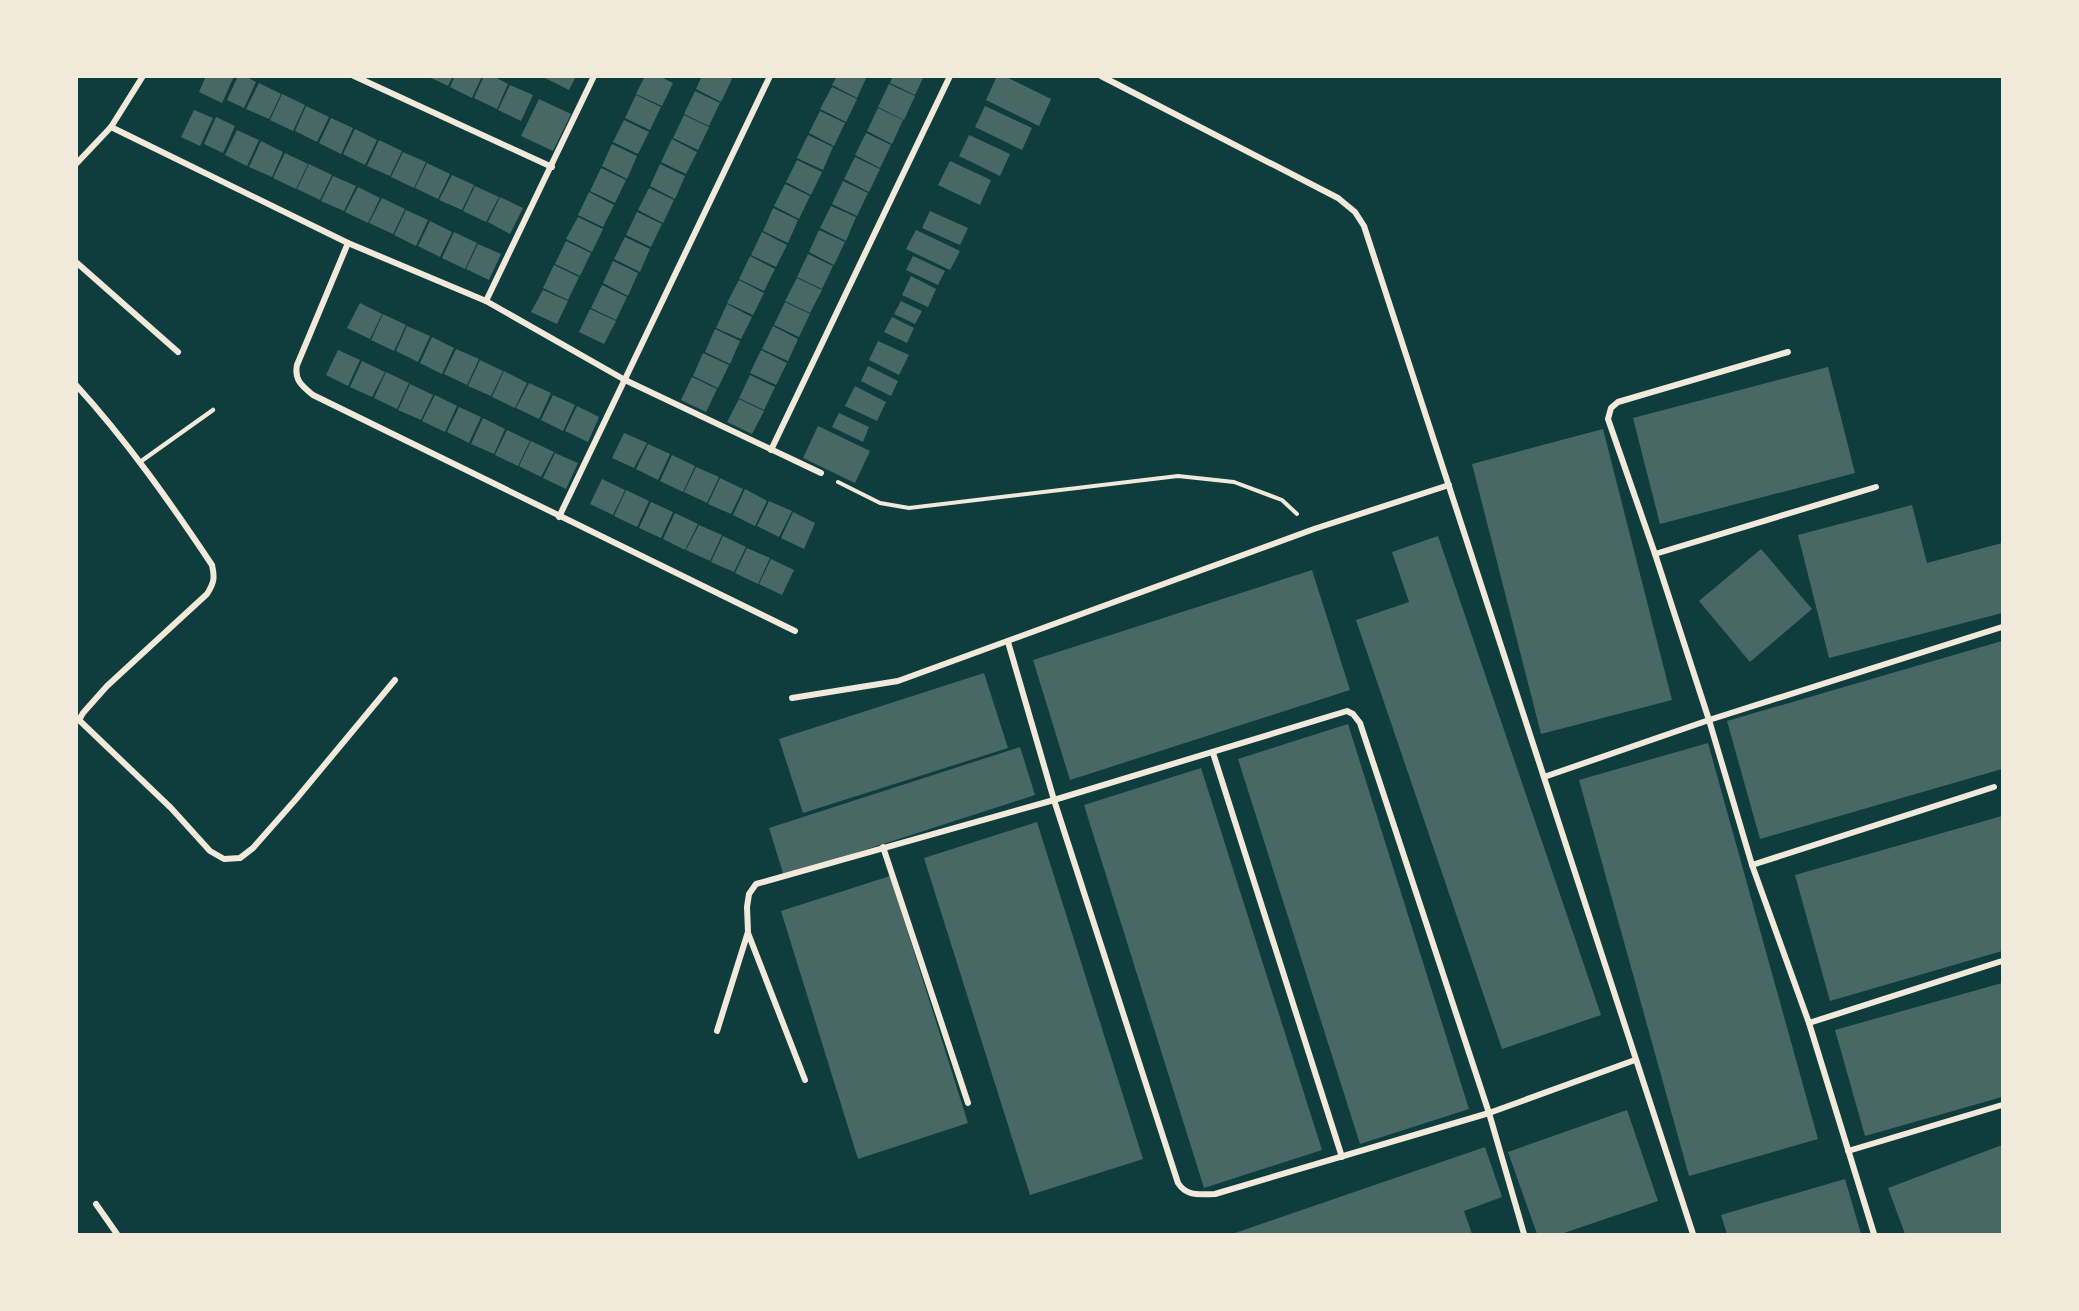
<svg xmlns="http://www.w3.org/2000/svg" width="2079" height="1311" font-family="Figtree,sans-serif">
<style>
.building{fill:#486865}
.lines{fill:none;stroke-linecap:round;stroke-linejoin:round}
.path{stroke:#f1e9da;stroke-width:4}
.service{stroke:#f1e9da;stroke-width:4.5}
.minor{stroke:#f1e9da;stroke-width:6}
</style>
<rect width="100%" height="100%" fill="#0f3d3e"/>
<g class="building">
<path d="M 206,76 L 234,76 L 222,103 L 199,92 Z"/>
<path d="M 238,76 L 245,76 L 256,82 L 244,108 L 227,100 Z"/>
<path d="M 427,76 L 453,76 L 448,86 Z"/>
<path d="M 455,76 L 482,76 L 472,98 L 450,87 Z"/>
<path d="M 484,76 L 493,76 L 508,84 L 497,109 L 474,98 Z"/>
<path d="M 546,76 L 576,76 L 569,90 L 545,78 Z"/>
<path d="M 645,76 L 659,76 L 673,83 L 662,106 L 636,94 Z"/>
<path d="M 702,76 L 727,76 L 732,79 L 721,102 L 696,89 Z"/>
<path d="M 837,76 L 867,76 L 857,98 L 832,85 Z"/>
<path d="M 893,76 L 924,76 L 915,95 L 890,83 Z"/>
<path d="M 997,76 L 1004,76 L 1051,99 L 1039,126 L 986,100 Z"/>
<path d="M 259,83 L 281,94 L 269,119 L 246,109 Z"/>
<path d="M 889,84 L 915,96 L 904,120 L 878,107 Z"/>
<path d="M 510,85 L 533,95 L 521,121 L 498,110 Z"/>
<path d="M 832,87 L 857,99 L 846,122 L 820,109 Z"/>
<path d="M 695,91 L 720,103 L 709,126 L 684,114 Z"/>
<path d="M 282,94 L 305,105 L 293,131 L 270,120 Z"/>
<path d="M 636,95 L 661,107 L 650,130 L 625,118 Z"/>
<path d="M 539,99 L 571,114 L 553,151 L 521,136 Z"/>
<path d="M 306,106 L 329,117 L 317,142 L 295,131 Z"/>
<path d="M 985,106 L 1032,128 L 1022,150 L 975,127 Z"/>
<path d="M 878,108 L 903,120 L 892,144 L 867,131 Z"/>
<path d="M 194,110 L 213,118 L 200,146 L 181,137 Z"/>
<path d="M 820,111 L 845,123 L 834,146 L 809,133 Z"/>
<path d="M 684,115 L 709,127 L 698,150 L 673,138 Z"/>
<path d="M 216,117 L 235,126 L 223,153 L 204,144 Z"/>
<path d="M 331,118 L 353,128 L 341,154 L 319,143 Z"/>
<path d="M 624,120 L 649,132 L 638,154 L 613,142 Z"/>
<path d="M 355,129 L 377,140 L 365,165 L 343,154 Z"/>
<path d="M 237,130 L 259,140 L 247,166 L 225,155 Z"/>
<path d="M 866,133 L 891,145 L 880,168 L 855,155 Z"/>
<path d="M 808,135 L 833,147 L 823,170 L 797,158 Z"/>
<path d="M 969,135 L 1010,154 L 1000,176 L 959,156 Z"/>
<path d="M 672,139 L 697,152 L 686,174 L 661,162 Z"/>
<path d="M 379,140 L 402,151 L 390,176 L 367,166 Z"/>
<path d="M 261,141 L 283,152 L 272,177 L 249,167 Z"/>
<path d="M 612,144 L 637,156 L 627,179 L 602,166 Z"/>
<path d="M 403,152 L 426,162 L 414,188 L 391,177 Z"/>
<path d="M 285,153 L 308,164 L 296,189 L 273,178 Z"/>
<path d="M 855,157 L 880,169 L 869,192 L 844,179 Z"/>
<path d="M 797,160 L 822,172 L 811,195 L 786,182 Z"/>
<path d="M 950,161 L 991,180 L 980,205 L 938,185 Z"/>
<path d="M 427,163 L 450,174 L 438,199 L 415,188 Z"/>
<path d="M 309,164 L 332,175 L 320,200 L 297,189 Z"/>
<path d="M 660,164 L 685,176 L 675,199 L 650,186 Z"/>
<path d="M 601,168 L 626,180 L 615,203 L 590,191 Z"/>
<path d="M 452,175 L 474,185 L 462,210 L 439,200 Z"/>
<path d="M 333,176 L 356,186 L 344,211 L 321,201 Z"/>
<path d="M 843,181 L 868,193 L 857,216 L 832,204 Z"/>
<path d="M 785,184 L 810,196 L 799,219 L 774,206 Z"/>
<path d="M 475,186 L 499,197 L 486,222 L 463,211 Z"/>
<path d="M 358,187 L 380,198 L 368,223 L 345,212 Z"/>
<path d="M 649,188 L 674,200 L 663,223 L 638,210 Z"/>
<path d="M 589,192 L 614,205 L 603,227 L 578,215 Z"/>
<path d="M 500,197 L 523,208 L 510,234 L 488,222 Z"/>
<path d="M 382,198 L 405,209 L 393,234 L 369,223 Z"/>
<path d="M 831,206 L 856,217 L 846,241 L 820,228 Z"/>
<path d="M 773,208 L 798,220 L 788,243 L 763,231 Z"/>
<path d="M 406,210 L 428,220 L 416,246 L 394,235 Z"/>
<path d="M 930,211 L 968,228 L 960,245 L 922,228 Z"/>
<path d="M 637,212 L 662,224 L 651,247 L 626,235 Z"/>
<path d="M 578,217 L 603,229 L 592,252 L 566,239 Z"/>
<path d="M 430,221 L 452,232 L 440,257 L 418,246 Z"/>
<path d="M 819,230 L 845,242 L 834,265 L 809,252 Z"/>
<path d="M 916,230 L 960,251 L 950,270 L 906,249 Z"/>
<path d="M 454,232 L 477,243 L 465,269 L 442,258 Z"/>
<path d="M 762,232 L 787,245 L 776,267 L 751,255 Z"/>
<path d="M 625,237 L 650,249 L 640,272 L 614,259 Z"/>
<path d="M 566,241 L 591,253 L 580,276 L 555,264 Z"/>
<path d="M 478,244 L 501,254 L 489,280 L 466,269 Z"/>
<path d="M 808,254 L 833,266 L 822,289 L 797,277 Z"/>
<path d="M 750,256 L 775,269 L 764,291 L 739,279 Z"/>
<path d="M 913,256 L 945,271 L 938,285 L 906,270 Z"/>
<path d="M 613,261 L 638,273 L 628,296 L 603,283 Z"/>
<path d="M 554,265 L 579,277 L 568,300 L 543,288 Z"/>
<path d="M 911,276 L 936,289 L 928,307 L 902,295 Z"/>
<path d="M 797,278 L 822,290 L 810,313 L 785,301 Z"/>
<path d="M 739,280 L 764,293 L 753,315 L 727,303 Z"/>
<path d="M 602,285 L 627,297 L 616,320 L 591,308 Z"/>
<path d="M 543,290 L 568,301 L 557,324 L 531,312 Z"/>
<path d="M 901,301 L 922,311 L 915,324 L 894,314 Z"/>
<path d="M 785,302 L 810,314 L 799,337 L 774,325 Z"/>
<path d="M 360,303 L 382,314 L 370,339 L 347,328 Z"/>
<path d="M 727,304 L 752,317 L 741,339 L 716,328 Z"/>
<path d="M 590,309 L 616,321 L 604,344 L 579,332 Z"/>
<path d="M 383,314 L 406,325 L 394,351 L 371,340 Z"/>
<path d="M 892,317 L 914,328 L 907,343 L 884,332 Z"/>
<path d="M 407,326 L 430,336 L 418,362 L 396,351 Z"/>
<path d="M 773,326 L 798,339 L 788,361 L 762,349 Z"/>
<path d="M 715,329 L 740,341 L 730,364 L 705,352 Z"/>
<path d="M 432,337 L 454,348 L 442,374 L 420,363 Z"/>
<path d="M 878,341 L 909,355 L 899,375 L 869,360 Z"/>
<path d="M 456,349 L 479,359 L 467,385 L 444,374 Z"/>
<path d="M 338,350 L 360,360 L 348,386 L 326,375 Z"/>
<path d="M 761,350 L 787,363 L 776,385 L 750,373 Z"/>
<path d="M 703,353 L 729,365 L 718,388 L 693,376 Z"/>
<path d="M 480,360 L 503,371 L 491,396 L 468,386 Z"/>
<path d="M 362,361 L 385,372 L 372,397 L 350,387 Z"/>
<path d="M 868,366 L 898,381 L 891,396 L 861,381 Z"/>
<path d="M 1828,367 L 1855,473 L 1660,524 L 1633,418 Z"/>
<path d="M 504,371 L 527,383 L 515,408 L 492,397 Z"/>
<path d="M 386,372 L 409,383 L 397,409 L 374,398 Z"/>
<path d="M 750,375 L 775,387 L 764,410 L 739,398 Z"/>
<path d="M 692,377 L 717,389 L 706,412 L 681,400 Z"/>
<path d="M 529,383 L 551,393 L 539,419 L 516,408 Z"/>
<path d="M 410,384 L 433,395 L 421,420 L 398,410 Z"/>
<path d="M 855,386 L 886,402 L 877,421 L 845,406 Z"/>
<path d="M 435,395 L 457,406 L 445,432 L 422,421 Z"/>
<path d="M 553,395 L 575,405 L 563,431 L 541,420 Z"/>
<path d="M 739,399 L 764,411 L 752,434 L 727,422 Z"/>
<path d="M 577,406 L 599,417 L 588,442 L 565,431 Z"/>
<path d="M 459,407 L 481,417 L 469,443 L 447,432 Z"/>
<path d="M 839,413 L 869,427 L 863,442 L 832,427 Z"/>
<path d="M 483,418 L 505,429 L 494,454 L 471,444 Z"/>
<path d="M 818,426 L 870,451 L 855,483 L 803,458 Z"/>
<path d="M 1603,429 L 1672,700 L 1541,734 L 1472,464 Z"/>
<path d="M 507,430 L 530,441 L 518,466 L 495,455 Z"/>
<path d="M 624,433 L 647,443 L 634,468 L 612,458 Z"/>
<path d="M 531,441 L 554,452 L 541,477 L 519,466 Z"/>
<path d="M 648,444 L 670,454 L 658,480 L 636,469 Z"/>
<path d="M 555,453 L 578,463 L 566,489 L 543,478 Z"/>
<path d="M 672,455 L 695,466 L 683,492 L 660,481 Z"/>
<path d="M 696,467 L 719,477 L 707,503 L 684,492 Z"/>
<path d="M 720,478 L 743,489 L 731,514 L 708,504 Z"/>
<path d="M 602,479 L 625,490 L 613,515 L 590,504 Z"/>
<path d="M 745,489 L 767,501 L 755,526 L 733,515 Z"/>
<path d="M 626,490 L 649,501 L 637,527 L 614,516 Z"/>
<path d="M 769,501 L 792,511 L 779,537 L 757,526 Z"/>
<path d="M 651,502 L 673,512 L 661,538 L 639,528 Z"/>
<path d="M 1912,505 L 1927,563 L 2002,543 L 2002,613 L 1829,658 L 1798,535 Z"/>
<path d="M 793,512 L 815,523 L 804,549 L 781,538 Z"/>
<path d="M 675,513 L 698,524 L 685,550 L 663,539 Z"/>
<path d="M 699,525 L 722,535 L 710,561 L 686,550 Z"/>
<path d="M 723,536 L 746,547 L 734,572 L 711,562 Z"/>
<path d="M 1438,536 L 1601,1015 L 1502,1049 L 1356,620 L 1409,602 L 1392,552 Z"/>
<path d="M 747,548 L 770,558 L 758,584 L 735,573 Z"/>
<path d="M 1761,549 L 1812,609 L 1750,662 L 1699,601 Z"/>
<path d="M 771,559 L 794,570 L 782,595 L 759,584 Z"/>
<path d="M 1312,570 L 1350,690 L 1070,780 L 1033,660 Z"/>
<path d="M 2002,641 L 2002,769 L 1760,839 L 1727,721 Z"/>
<path d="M 984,673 L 1008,748 L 803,813 L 779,739 Z"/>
<path d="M 1348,724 L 1469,1109 L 1360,1144 L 1238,759 Z"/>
<path d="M 1708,743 L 1818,1139 L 1689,1176 L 1579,780 Z"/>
<path d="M 1020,747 L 1035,795 L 784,876 L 769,828 Z"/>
<path d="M 1201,768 L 1322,1150 L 1204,1188 L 1084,805 Z"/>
<path d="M 2002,816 L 2002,951 L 1830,1001 L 1795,875 Z"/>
<path d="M 1037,822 L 1143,1159 L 1030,1195 L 924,858 Z"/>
<path d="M 890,876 L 968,1123 L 858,1159 L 781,911 Z"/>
<path d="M 2002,983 L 2002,1097 L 1865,1136 L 1835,1030 Z"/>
<path d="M 1627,1110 L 1658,1201 L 1561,1234 L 1537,1234 L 1508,1152 Z"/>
<path d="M 2002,1145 L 2002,1234 L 1905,1234 L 1888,1188 Z"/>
<path d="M 1485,1147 L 1502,1197 L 1464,1211 L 1472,1234 L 1232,1234 Z"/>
<path d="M 1845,1179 L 1861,1234 L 1727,1234 L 1721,1215 Z"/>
</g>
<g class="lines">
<path class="path" d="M 838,482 L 880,503 L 909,508 L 1178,476 L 1234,482 L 1282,500 L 1297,514"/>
<path class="service" d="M 140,462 L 213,410"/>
<g class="minor">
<path d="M 354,76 L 552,167"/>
<path d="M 1101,76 L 1338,198 L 1355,212 L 1364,226 L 1693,1234"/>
<path d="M 111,127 L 348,243 L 486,301 L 625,380 L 821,473"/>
<path d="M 76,164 L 111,127 L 143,76"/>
<path d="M 348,243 L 297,365 C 294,380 302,386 313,395 L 795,631"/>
<path d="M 76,262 L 178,352"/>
<path d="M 486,301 L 594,76"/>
<path d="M 1788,352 L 1618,402 L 1611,408 L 1608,419 L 1655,554 L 1709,720 L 1752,865 L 1809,1023 L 1874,1234"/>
<path d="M 76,385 C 127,441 170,502 212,565 C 215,578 214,583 207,594 L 107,686 L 83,713 L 79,720 L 171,808 L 210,851 L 224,859 L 240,858 L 253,848 L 297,798 L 395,680"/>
<path d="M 771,450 L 950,76"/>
<path d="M 559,517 L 770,76"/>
<path d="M 1655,554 L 1876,487"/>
<path d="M 1008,642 L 1054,800 L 1178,1183 C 1187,1197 1199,1194 1215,1194 L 1489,1113 L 1635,1060"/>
<path d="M 792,698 L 898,681 L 1314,529 L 1449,485"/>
<path d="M 1213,753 L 1342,1157"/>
<path d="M 1544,777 L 1709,720 L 2002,627"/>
<path d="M 883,847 L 968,1103"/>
<path d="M 1752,865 L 1994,787"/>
<path d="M 748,933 L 805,1080"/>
<path d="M 1809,1023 L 2002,961"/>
<path d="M 717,1031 L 748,932 L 747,907 L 749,894 L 756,884 L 1054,800 L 1347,711 L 1353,714 L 1360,723 L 1489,1113 L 1524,1234"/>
<path d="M 1848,1151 L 2002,1105"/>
<path d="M 96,1204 L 117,1234"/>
</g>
</g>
<rect width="2079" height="1311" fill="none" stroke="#f1e9da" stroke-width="156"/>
</svg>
